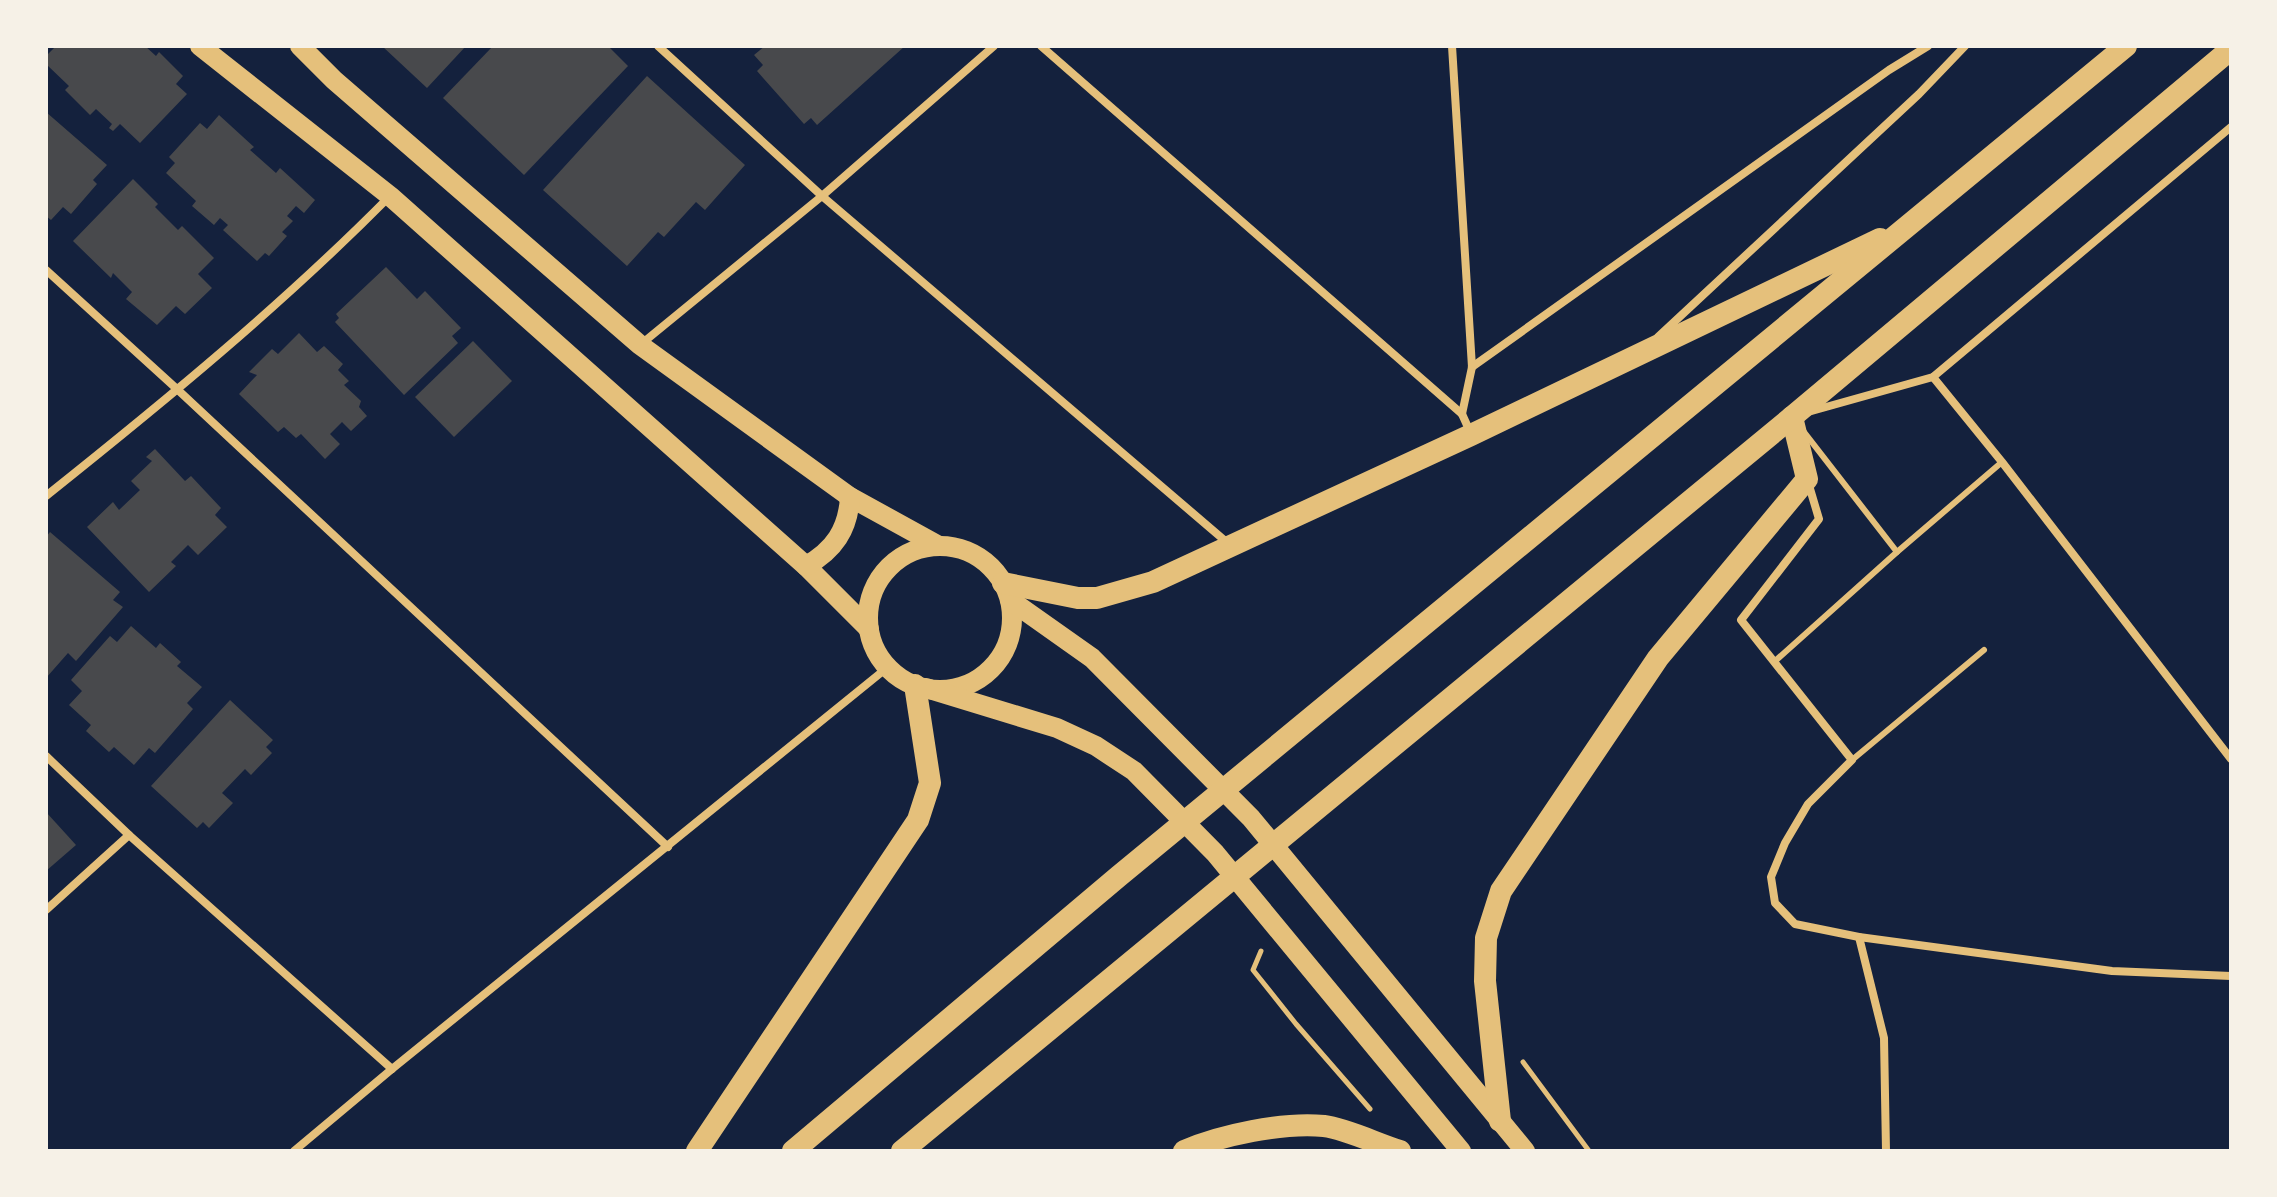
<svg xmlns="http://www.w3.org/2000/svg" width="2277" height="1197" font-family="'Work Sans',sans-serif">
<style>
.building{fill:#48494c}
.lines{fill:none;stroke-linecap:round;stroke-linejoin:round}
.path{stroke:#e5c07b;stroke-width:5}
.service{stroke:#e5c07b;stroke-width:6}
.minor{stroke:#e5c07b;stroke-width:8}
.primary{stroke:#e5c07b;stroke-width:20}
.trunk{stroke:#e5c07b;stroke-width:22}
</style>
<rect width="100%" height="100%" fill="#14213d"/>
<g class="building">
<path d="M 56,46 L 145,46 L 156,56 L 159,52 L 183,76 L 176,84 L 187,94 L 140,143 L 120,124 L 113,131 L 109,128 L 112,124 L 96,109 L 90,115 L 65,90 L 69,86 L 46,64 L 46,56 Z"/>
<path d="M 382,46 L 466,46 L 427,88 Z"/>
<path d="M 493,46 L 608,46 L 628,66 L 524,175 L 443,98 Z"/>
<path d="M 765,46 L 905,46 L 817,125 L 811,118 L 804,124 L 757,71 L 763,65 L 754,55 Z"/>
<path d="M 647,76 L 745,165 L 705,210 L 696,202 L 664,237 L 658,232 L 627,266 L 543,190 Z"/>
<path d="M 46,112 L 107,165 L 93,180 L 97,184 L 71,214 L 63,207 L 51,220 L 46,216 Z"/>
<path d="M 219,115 L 254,147 L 250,150 L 276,173 L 280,168 L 315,200 L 304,213 L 296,206 L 287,216 L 293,221 L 282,232 L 287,236 L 269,256 L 265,253 L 257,261 L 223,230 L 228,225 L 220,218 L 214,225 L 192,206 L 196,201 L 166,173 L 175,163 L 169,157 L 200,123 L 207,129 Z"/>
<path d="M 133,179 L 158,204 L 155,207 L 178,230 L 182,226 L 214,258 L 198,274 L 212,288 L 185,314 L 176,306 L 157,325 L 126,299 L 132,292 L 113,273 L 111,278 L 73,241 Z"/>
<path d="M 386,267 L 417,299 L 425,291 L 461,328 L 452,336 L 458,343 L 404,395 L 335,322 L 339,318 L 336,314 Z"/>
<path d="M 299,333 L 317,352 L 324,346 L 343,364 L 338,370 L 349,381 L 344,385 L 361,401 L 359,407 L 367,416 L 351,431 L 342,422 L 330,434 L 340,444 L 325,459 L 301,434 L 296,438 L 284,427 L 278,432 L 239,394 L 257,375 L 249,372 L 272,349 L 278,354 Z"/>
<path d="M 473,341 L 512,381 L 454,437 L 415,397 Z"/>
<path d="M 155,449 L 185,481 L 191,476 L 221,508 L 215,515 L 227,527 L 198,555 L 188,545 L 171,562 L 176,566 L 149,592 L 87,527 L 113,502 L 119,510 L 140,490 L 131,481 L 152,461 L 146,457 Z"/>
<path d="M 50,532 L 120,592 L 113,600 L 123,607 L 76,661 L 68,653 L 46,678 L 46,537 Z"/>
<path d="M 131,626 L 156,648 L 160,643 L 181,662 L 177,666 L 202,687 L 187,703 L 193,709 L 155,753 L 149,748 L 134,765 L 114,747 L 109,752 L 86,731 L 91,725 L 69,705 L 82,691 L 71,680 L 110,636 L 117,642 Z"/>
<path d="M 230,700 L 273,740 L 266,747 L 272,753 L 251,775 L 245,769 L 222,793 L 233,803 L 209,828 L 203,822 L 197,828 L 151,786 Z"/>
<path d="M 46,812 L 76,845 L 46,871 Z"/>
</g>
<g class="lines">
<g class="path">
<path d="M 1261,951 L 1253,970 L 1296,1024 L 1370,1109"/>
<path d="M 1523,1062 L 1589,1151"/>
</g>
<g class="service">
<path d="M 1897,552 L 2002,462"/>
<path d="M 1774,662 L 1897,552 L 1804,432"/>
<path d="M 1852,760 L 1984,650"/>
</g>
<g class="minor">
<path d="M 658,46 L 822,196 L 1230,545"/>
<path d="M 1041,46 L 1462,414"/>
<path d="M 1452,46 L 1472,367 L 1462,414 L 1471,434"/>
<path d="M 46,270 L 178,390 L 668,847"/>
<path d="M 1658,337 L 1919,94 L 1965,46"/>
<path d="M 640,345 L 822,196 L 994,46"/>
<path d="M 1472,367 L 1889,70 L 1928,46"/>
<path d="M 1933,377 L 2002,462 L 2231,759"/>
<path d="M 1808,412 L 1933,377 L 2231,127"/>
<path d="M 1808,482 L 1819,519 L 1741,620 L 1852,760 L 1808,804 L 1785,843 L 1771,877 L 1775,903 L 1795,924 L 1859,937 L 2112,971 L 2231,976"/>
<path d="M 46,496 C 165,401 282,305 389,197"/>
<path d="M 46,756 L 129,835 L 392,1069"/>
<path d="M 46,910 L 129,835"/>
<path d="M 1859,937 L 1884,1038 L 1886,1151"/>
<path d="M 294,1151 L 392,1069 L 888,667"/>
</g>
<g class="primary">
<path d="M 200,46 L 390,196 L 806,566 L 869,629"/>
<path d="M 300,46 L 334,80 L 640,345 L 850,497 L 939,546"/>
<circle cx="940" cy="618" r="72"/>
<path d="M 806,566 C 834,550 848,530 850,497"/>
<path d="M 1010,600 L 1092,658 L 1251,818 L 1525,1151"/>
<path d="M 926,688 L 1057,728 L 1096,746 L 1134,771 L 1215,853 L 1461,1151"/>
</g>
<g class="trunk">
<path d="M 1003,583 L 1078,598 L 1097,598 L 1153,582 L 1471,435 L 1880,239"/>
<path d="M 1500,1121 L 1485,981 L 1486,938 L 1501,891 L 1658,658 L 1807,479 L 1792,417"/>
<path d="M 697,1151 L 918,820 L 930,783 L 915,685"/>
<path d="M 793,1151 L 1119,876 L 2126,46"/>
<path d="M 902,1151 L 1792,417 L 2231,49"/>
<path d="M 1184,1151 C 1221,1135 1283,1122 1324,1126 C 1347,1129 1377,1144 1400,1151"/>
</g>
</g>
<rect width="2277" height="1197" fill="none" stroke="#f6f1e7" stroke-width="96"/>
</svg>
